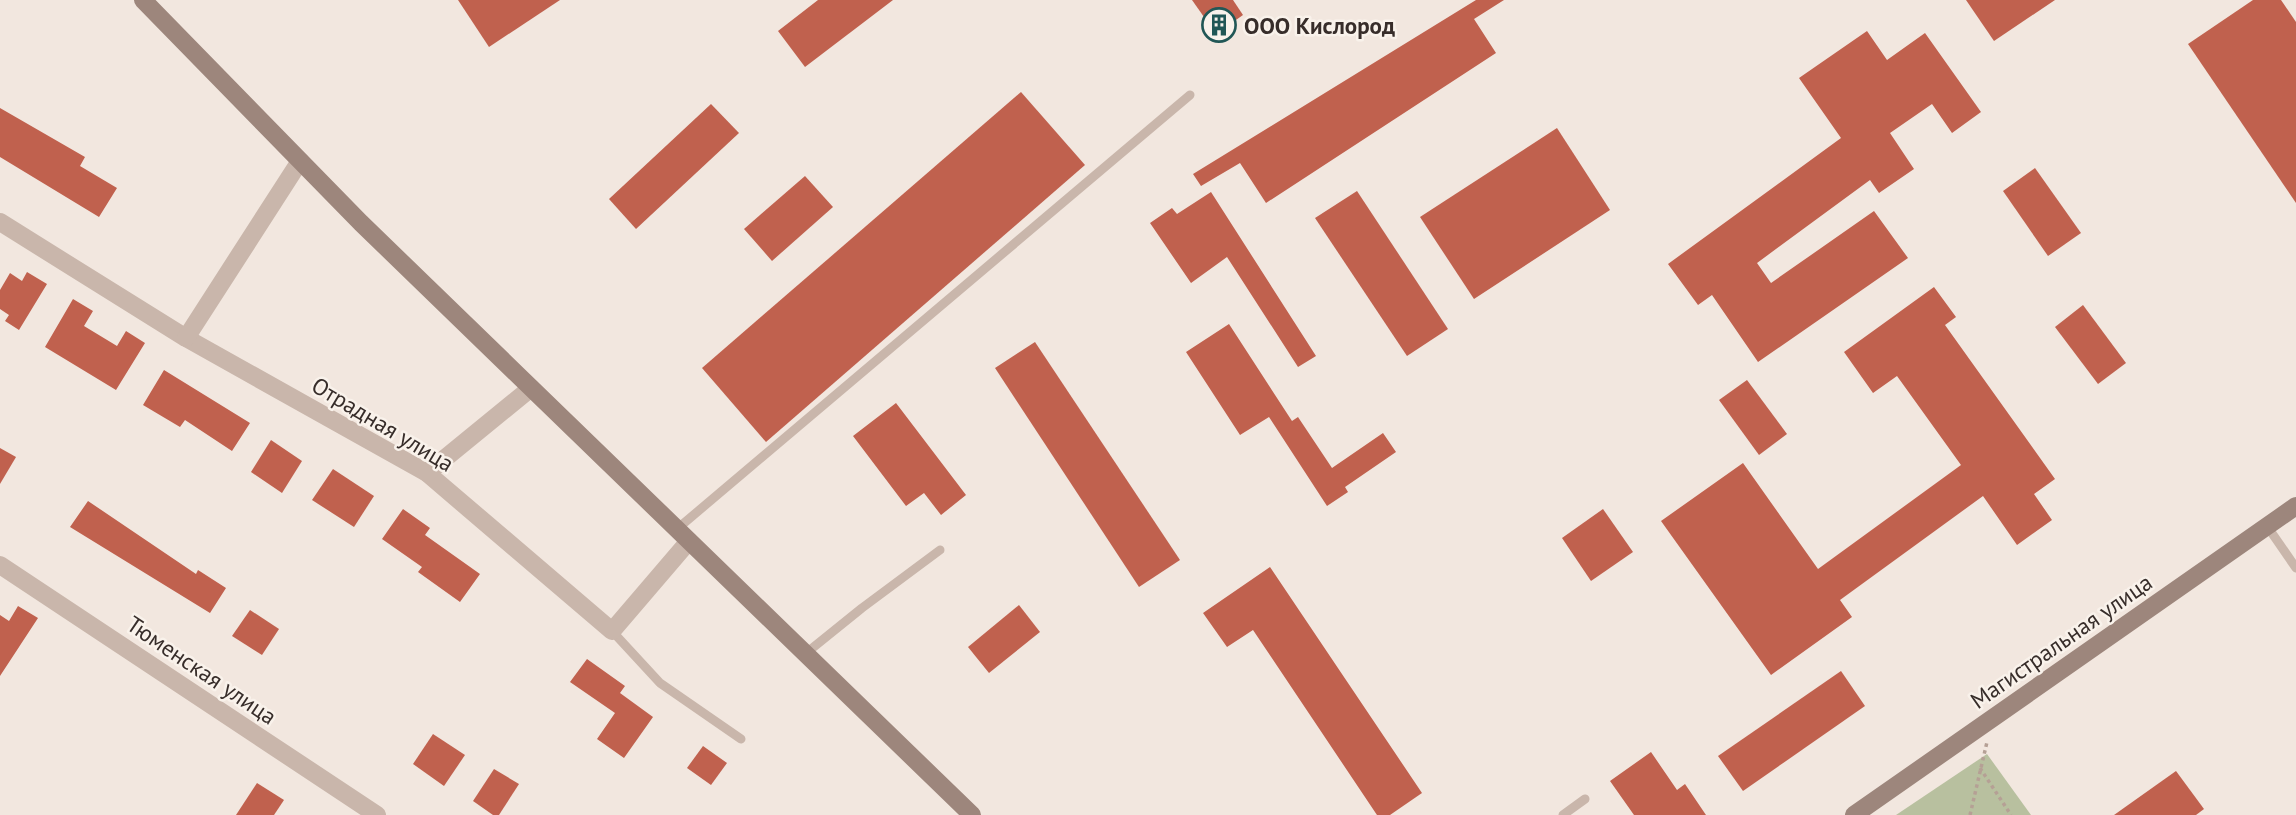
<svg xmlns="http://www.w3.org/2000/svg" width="2296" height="815" font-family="'PT Sans',sans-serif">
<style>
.green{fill:#b8c09f}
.building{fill:#c0614e}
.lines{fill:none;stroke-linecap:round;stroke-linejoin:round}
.path{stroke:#b5a095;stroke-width:3.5;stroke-dasharray:3.5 3.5;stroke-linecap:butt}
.lane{stroke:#c9b6ab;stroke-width:9}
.street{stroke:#c9b6ab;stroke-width:18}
.secondary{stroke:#9d867c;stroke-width:18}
.labels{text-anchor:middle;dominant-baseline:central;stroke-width:5;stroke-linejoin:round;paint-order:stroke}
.poi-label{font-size:23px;font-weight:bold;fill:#372d2a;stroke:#f9f2eb;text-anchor:start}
.street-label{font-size:23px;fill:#372d2a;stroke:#f9f2eb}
</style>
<rect width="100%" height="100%" fill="#f2e7df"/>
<path class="green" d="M 1987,754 L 2031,815 L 1896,815 Z"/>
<g class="building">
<path d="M 458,0 L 560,0 L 489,47 Z"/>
<path d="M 818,0 L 893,0 L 805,67 L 778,31 Z"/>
<path d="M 1192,0 L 1233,0 L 1243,15 L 1216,34 Z"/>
<path d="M 1476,0 L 1504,0 L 1474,19 L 1496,53 L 1266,203 L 1240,163 L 1201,186 L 1193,174 Z"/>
<path d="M 1966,0 L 2055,0 L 1994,41 Z"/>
<path d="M 2253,0 L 2281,0 L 2296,22 L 2296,203 L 2188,44 Z"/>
<path d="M 1867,31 L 1887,60 L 1925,33 L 1981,112 L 1952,133 L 1932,104 L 1890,133 L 1914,169 L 1879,193 L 1870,180 L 1757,263 L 1771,283 L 1874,211 L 1908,258 L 1758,362 L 1712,295 L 1698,305 L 1668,264 L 1841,138 L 1799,78 Z"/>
<path d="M 1021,92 L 1085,165 L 766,442 L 702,368 Z"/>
<path d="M 711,104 L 739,133 L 636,229 L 609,199 Z"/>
<path d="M 0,108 L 85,157 L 80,166 L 117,188 L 99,217 L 0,157 Z"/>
<path d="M 1557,128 L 1610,210 L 1474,299 L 1420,217 Z"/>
<path d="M 2035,168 L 2081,233 L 2048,256 L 2003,191 Z"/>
<path d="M 805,176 L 833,207 L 772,261 L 744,229 Z"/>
<path d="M 1357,191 L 1448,329 L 1407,356 L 1315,218 Z"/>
<path d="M 1211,192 L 1316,356 L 1298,367 L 1227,257 L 1191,283 L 1150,223 L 1172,208 L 1177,214 Z"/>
<path d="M 27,272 L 47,284 L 19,330 L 5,321 L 9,315 L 0,309 L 0,290 L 10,273 L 22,281 Z"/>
<path d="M 1934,287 L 1956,317 L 1945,325 L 2055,479 L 2034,494 L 2052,520 L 2017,545 L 1983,496 L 1840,600 L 1852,617 L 1771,675 L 1661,521 L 1743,463 L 1818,569 L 1961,465 L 1897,376 L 1873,393 L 1844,352 Z"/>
<path d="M 73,299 L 93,311 L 84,326 L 117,346 L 126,331 L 145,343 L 116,390 L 45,347 Z"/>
<path d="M 2083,305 L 2126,363 L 2098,384 L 2055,327 Z"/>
<path d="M 1229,324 L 1292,421 L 1298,417 L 1332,468 L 1383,433 L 1396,452 L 1345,487 L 1348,492 L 1327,506 L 1269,417 L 1240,435 L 1186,352 Z"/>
<path d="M 1035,342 L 1180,560 L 1139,587 L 995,368 Z"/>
<path d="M 164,370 L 250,423 L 232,451 L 185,420 L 180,427 L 143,405 Z"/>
<path d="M 1747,380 L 1787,434 L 1759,455 L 1719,400 Z"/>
<path d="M 896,403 L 966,495 L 941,515 L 924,493 L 906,506 L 853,436 Z"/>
<path d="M 271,440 L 302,461 L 282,493 L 251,472 Z"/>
<path d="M 0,448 L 16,457 L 0,484 Z"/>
<path d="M 333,469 L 374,496 L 354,527 L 312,500 Z"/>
<path d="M 88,501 L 196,574 L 198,570 L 226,588 L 210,613 L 70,527 Z"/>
<path d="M 403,509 L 430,528 L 425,535 L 480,574 L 460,602 L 418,572 L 422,567 L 382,539 Z"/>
<path d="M 1603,509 L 1633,552 L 1591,581 L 1562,538 Z"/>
<path d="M 1270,567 L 1422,793 L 1390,815 L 1377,815 L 1253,630 L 1227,647 L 1203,613 Z"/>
<path d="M 1019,605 L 1040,632 L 989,673 L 968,647 Z"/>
<path d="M 18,606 L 38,618 L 0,676 L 0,615 L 9,621 Z"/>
<path d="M 250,610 L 279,629 L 262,655 L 232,636 Z"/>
<path d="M 587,659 L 625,686 L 620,693 L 653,717 L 624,758 L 597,739 L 615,713 L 570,682 Z"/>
<path d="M 1841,671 L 1865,706 L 1743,791 L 1718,756 Z"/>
<path d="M 433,734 L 465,755 L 444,786 L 413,764 Z"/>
<path d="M 703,746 L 727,763 L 711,785 L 687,768 Z"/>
<path d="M 1651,752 L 1677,790 L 1685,784 L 1706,815 L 1634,815 L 1610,781 Z"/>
<path d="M 494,769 L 519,784 L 499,815 L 493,815 L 473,801 Z"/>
<path d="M 2176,771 L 2204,809 L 2196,815 L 2114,815 Z"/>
<path d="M 257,783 L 284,800 L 274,815 L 236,815 Z"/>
</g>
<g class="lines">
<g class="path">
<path d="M 1980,768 L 2011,815"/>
<path d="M 1970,815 L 1987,742"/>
</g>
<g class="lane">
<path d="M 2267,526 L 2296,568"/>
<path d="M 677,529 L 1190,95"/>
<path d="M 612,631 L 660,683 L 741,739"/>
<path d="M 805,654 L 862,608 L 940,550"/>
<path d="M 1563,815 L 1585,799"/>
</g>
<g class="street">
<path d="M 0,222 L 186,338 L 427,473 L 612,631 L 689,541"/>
<path d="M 186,338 L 300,161"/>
<path d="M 427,473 L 531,388"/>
<path d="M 0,565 L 377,815"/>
</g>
<g class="secondary">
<path d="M 143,0 L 361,223 L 972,815"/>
<path d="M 1854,815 L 2296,506"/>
</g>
</g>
<defs>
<g id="building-ring" transform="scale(1.75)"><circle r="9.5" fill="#f9f2eb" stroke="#215756" stroke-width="1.5"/><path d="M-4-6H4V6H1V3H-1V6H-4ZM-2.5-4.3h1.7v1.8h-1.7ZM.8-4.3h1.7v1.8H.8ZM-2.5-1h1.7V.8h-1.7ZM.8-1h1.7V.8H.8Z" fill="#215756"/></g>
</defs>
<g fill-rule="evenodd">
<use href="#building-ring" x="1219" y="25"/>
</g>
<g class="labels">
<g class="poi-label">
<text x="1244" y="25">ООО Кислород</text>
</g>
<g class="street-label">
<text transform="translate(383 424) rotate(31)">Отрадная улица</text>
<text transform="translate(2061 641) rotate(-35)">Магистральная улица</text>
<text transform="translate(202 670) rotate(34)">Тюменская улица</text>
</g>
</g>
</svg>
